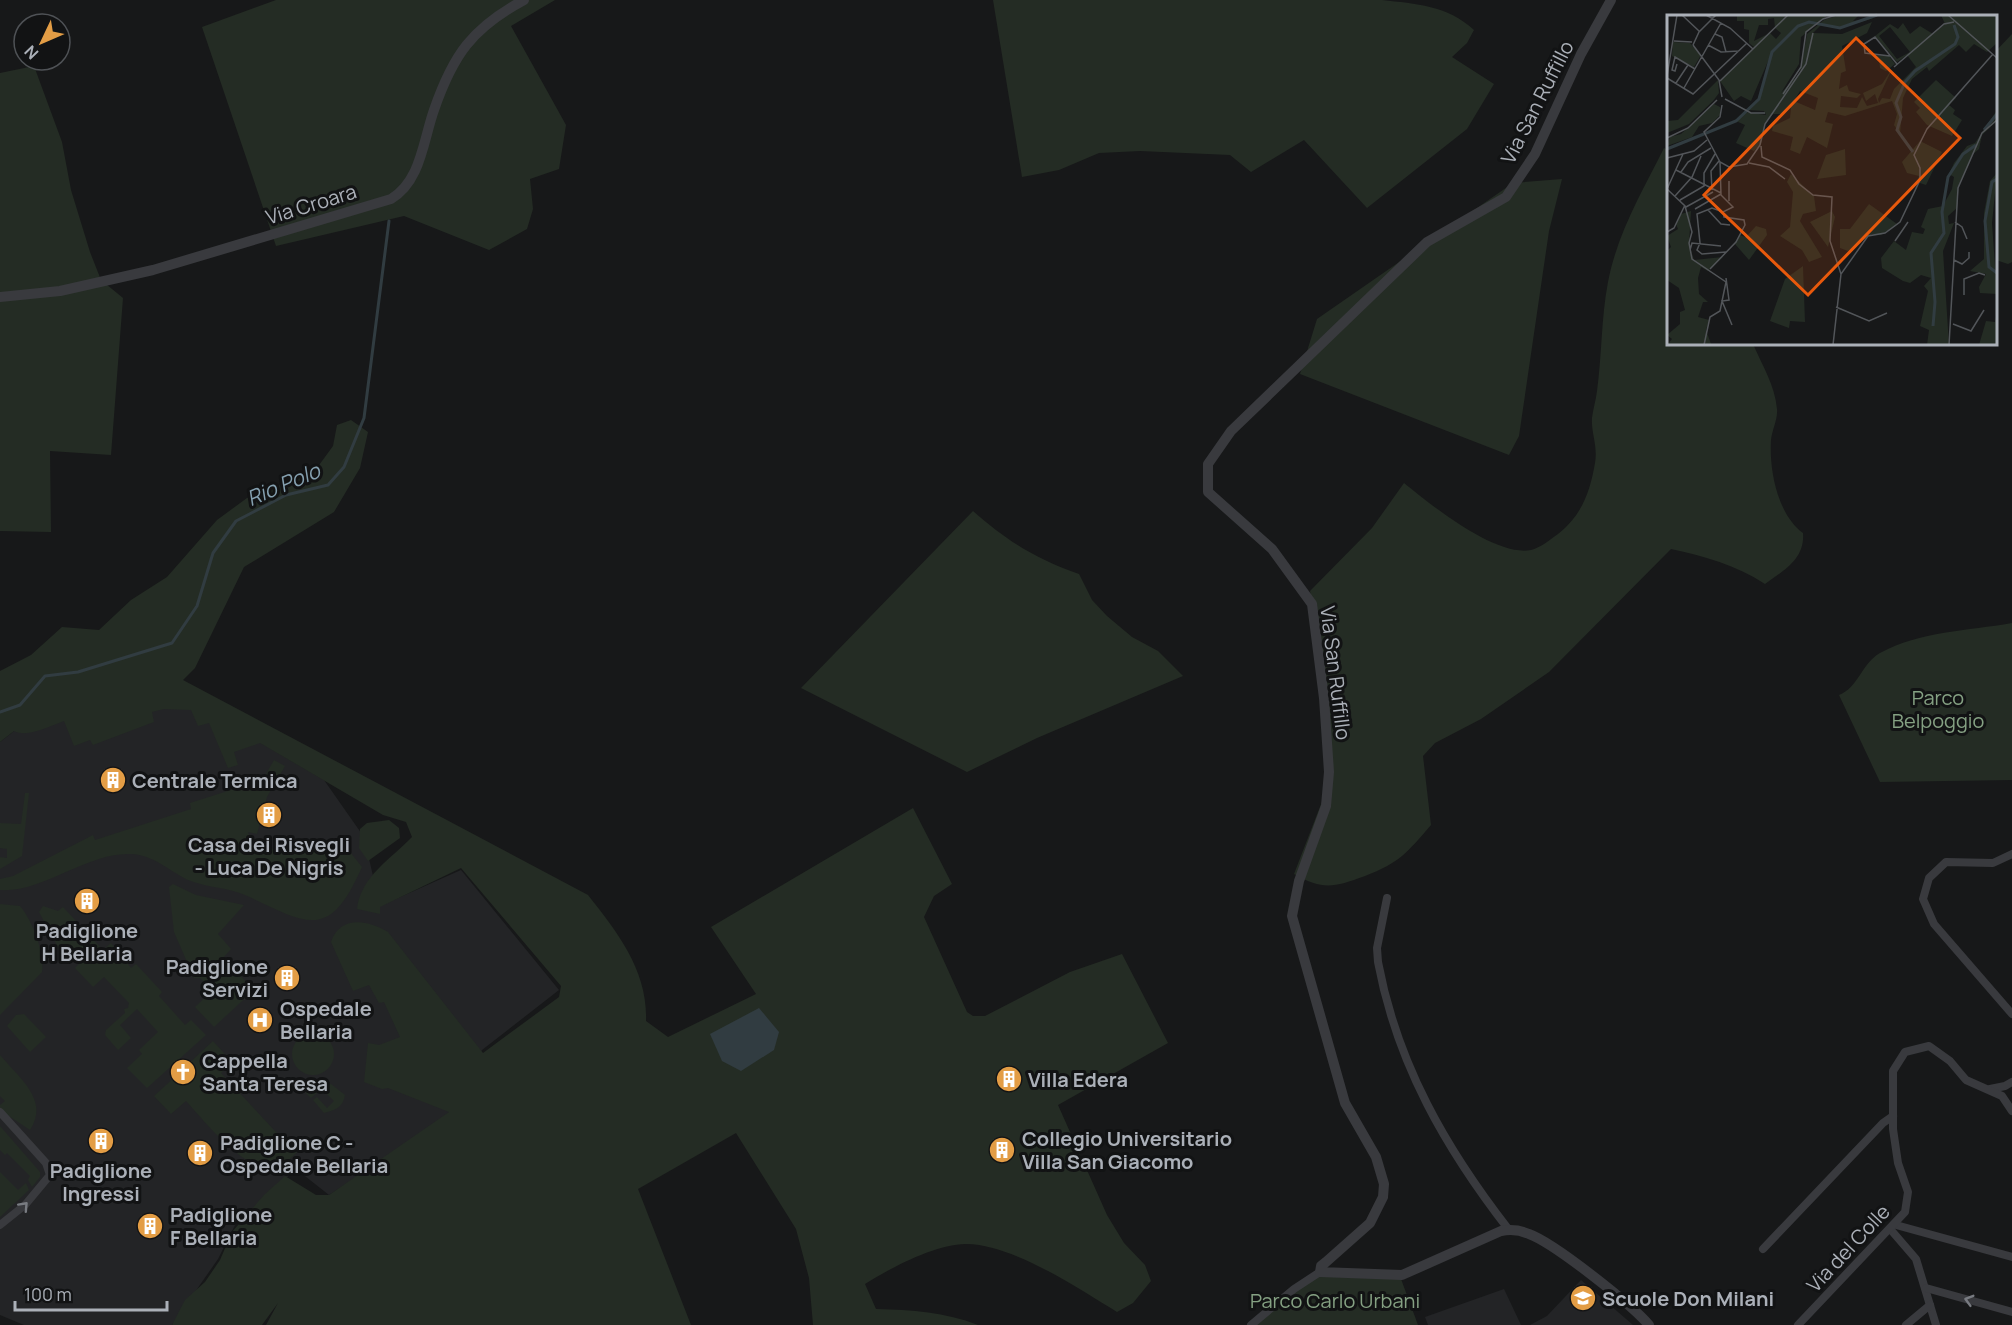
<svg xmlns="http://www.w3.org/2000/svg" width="2012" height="1325" font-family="Manrope,sans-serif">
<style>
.built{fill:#232426}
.green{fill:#242c24}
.water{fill:#313c41}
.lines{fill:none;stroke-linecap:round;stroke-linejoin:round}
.stream{stroke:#313c41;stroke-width:3}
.minor{stroke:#393a3e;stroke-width:8}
.tertiary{stroke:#393a3e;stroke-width:10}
.oneway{stroke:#787b81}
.labels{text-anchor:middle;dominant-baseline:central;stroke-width:6;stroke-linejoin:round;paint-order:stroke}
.street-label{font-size:20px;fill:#abb0b8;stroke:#121314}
.park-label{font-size:20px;fill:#85a183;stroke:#121314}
.poi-label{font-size:20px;font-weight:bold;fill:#abb0b8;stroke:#121314;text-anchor:start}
.water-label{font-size:21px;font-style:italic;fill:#85a0b0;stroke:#121314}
.inset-river{fill:none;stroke:#313c41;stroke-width:3}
.inset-road{fill:none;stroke:#525559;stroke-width:1.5}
.view{fill:#e8590c;fill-opacity:0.15;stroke:#e8590c;stroke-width:3}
.inset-edge{fill:none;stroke:#abb0b8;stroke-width:3}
</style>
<rect width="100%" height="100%" fill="#171819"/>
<g class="built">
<path d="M 170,690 L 324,780 L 364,837 L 380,906 L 461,870 L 559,990 L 482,1050 L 447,1116 L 398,1150 L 329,1195 L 296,1169 L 235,1225 L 218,1259 L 172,1325 L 24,1325 L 0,1315 L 0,742 L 23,724 Z"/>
<path d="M 1581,1280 L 1633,1325 L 1530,1325 L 1547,1316 Z"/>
<path d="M 1504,1289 L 1521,1325 L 1428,1325 L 1425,1317 Z"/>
</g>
<g class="green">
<path d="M 276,0 L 555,0 L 511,26 L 566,125 L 559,169 L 530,179 L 533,209 L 527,229 L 489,250 L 404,216 L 276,246 L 202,27 Z"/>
<path d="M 993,0 L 1382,0 C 1416,4 1447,5 1474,30 L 1467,43 L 1452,57 L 1494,84 L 1467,129 L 1367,208 L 1304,140 L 1251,172 L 1230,155 L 1140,151 L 1099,153 L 1059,170 L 1022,177 Z"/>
<path d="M 2012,34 L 2012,262 L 2008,264 L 1996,260 L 1996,51 Z"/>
<path d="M 34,66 L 62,142 L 71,190 L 90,252 L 101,280 L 123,298 L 111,455 L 50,451 L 51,532 L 0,531 L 0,73 Z"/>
<path d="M 1664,148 L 1668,150 L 1668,344 L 1753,344 C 1762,365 1775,385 1777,409 C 1778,419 1772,430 1771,440 C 1769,471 1778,515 1803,533 C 1805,559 1784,570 1765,584 C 1736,565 1704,556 1671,549 L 1549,672 L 1481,719 L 1435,743 L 1423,756 L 1431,825 C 1407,853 1399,863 1365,876 C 1334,887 1324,891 1294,874 L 1328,786 L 1320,641 L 1310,591 L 1372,528 L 1404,483 C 1430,504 1495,557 1531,550 C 1540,548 1551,539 1558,534 C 1582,515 1590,492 1595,463 C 1598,446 1591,433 1592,418 C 1593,409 1596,400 1597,391 C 1602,355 1601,319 1608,282 C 1617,234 1642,192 1664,148 Z"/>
<path d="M 1562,179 L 1549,231 L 1519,436 L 1509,455 L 1300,374 L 1317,319 L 1513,183 Z"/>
<path d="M 351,420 L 368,432 L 360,468 L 334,512 L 244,567 L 195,668 L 183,680 L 588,895 C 618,933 648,971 646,1021 L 668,1037 L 756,994 L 711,927 L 913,808 L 952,884 L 934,896 L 924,917 L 967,1012 L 973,1016 L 985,1016 L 1070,972 L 1122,954 L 1168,1043 L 1058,1105 L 1107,1215 L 1124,1243 L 1145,1265 L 1151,1281 L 1133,1303 L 1117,1312 C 1078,1288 1014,1245 967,1244 C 938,1243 890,1268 865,1284 L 876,1309 C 912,1310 945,1312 978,1325 L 813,1325 L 809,1278 L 796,1229 L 736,1133 L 638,1189 L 691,1325 L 266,1325 L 278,1303 L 262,1325 L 172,1325 L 185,1300 L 205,1282 L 220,1260 L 232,1232 L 264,1195 L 285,1176 L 316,1195 L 329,1195 L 449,1112 L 388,1088 L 382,1089 L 364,1082 L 368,1043 L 379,1045 L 400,1037 L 384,1002 L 379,1003 L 369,985 L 353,991 L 331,942 C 340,915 368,920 388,932 L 483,1053 L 559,997 L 561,986 L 461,868 L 380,907 L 380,914 L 357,909 C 361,876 391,859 412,837 L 406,822 L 383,815 L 260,743 L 234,752 L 238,765 L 228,768 L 209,723 L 198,726 L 191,710 L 164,709 L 152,712 L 154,722 L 93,745 L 90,740 L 74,746 L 64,721 C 50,726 28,738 14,731 L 0,742 L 0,671 L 31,655 L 62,627 L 99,630 L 131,600 L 167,577 L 217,520 L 247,498 L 314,472 L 333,446 L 337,425 Z"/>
<path d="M 973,511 C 1007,541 1036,559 1079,574 L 1092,600 L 1107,616 L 1132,637 L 1158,651 L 1183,676 L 1037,738 L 967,772 L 801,688 Z"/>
<path d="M 2012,623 L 2012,780 L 1880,782 L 1839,695 C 1858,688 1862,663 1880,653 C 1920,631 1968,631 2012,623 Z"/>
<path d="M 274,760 L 285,766 L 267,797 L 257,834 L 248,832 L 254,848 L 350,852 L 362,867 C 329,942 308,924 245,895 C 227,887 207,888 188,880 C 169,871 154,855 131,854 C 87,852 43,893 0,890 L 0,879 L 13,876 L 93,835 L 95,840 L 191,809 L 190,803 L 234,789 L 248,791 L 259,786 Z"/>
<path d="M 25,793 L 29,793 L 22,856 L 0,869 L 0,857 L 7,858 L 7,849 L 0,848 L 0,823 L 21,824 Z"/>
<path d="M 389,820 L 399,828 L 400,838 L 368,861 L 359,848 L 360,829 L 367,823 Z"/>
<path d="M 173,884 L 196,895 L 244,905 L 218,934 L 231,949 L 223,958 L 254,990 L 214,1027 L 195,1007 L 213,990 L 200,978 L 194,978 L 174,932 L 169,887 Z"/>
<path d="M 0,904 L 20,906 C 32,920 45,953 42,972 L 0,1015 Z"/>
<path d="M 43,906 L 58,911 L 63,907 L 103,950 L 111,943 L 131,968 L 136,964 L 162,992 L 159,996 L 185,1025 L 191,1020 L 206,1035 L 147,1088 L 127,1068 L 142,1054 L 139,1050 L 158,1032 L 137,1009 L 120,1025 L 131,1038 L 118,1050 L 105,1035 L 106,1030 L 125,1013 L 124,1009 L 128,1008 L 129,1003 L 104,977 L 93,987 L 75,968 L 79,964 L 63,945 L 59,949 L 39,912 Z"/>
<path d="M 24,1014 L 46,1037 L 30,1052 L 7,1026 L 16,1015 Z"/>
<circle cx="313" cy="1054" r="21"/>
<path d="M 213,1041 L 232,1062 L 221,1073 L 288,1145 L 298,1137 L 305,1144 C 298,1151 290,1160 281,1165 C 252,1183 203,1119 186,1101 L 171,1114 L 154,1096 L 177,1075 L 185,1083 L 191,1081 L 193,1074 L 186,1066 Z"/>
<path d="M 0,1055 C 19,1078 50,1100 30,1130 L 0,1110 L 0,1105 L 5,1101 L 0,1096 Z"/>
<path d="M 298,1081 L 316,1086 L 331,1084 L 345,1095 C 343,1107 336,1110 324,1113 L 313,1100 L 317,1097 L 327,1108 L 334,1101 L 324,1091 L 322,1093 L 319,1091 L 311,1098 L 297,1084 Z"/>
<path d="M 0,1126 L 40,1172 L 40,1177 L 32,1187 L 28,1180 L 30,1176 L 7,1153 L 5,1155 L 0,1150 Z"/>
<path d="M 0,1172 L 18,1190 L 26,1183 L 29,1190 L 0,1217 Z"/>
<path d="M 1307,1276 L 1401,1279 L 1418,1325 L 1251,1325 Z"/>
</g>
<path class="water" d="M 759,1008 L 779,1032 L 774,1050 L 741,1071 L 722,1061 L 710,1034 Z"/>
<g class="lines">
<path class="stream" d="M 0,712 L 20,705 L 45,676 L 78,672 L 172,643 L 197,606 L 213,553 L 236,521 L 286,495 L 328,485 L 344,467 L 364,418 L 389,221"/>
<g class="minor">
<path d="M 2012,854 L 1993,863 L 1946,862 L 1929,878 L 1923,899 L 1934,924 L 2012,1014"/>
<path d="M 1387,898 L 1377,948 L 1378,962 C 1397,1064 1446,1149 1509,1230"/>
<path d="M 1990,1089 L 2005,1086 L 2012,1082"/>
<path d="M 0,1112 L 46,1163 L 50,1175 L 25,1205 L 0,1225"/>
<path d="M 1896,1225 L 2012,1257"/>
<path d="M 1891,1230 L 1916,1259 L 1936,1325"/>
<path d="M 1763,1249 L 1883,1123 L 1893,1116"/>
<path d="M 1926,1288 L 2012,1312"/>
<path d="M 1251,1325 L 1294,1289 L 1320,1272"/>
<path d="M 1798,1325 L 1905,1212 L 1908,1192 L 1898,1163 L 1893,1129 L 1893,1071 L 1905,1052 L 1929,1046 L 1950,1061 L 1966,1080 L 2002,1096 L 2012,1111"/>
<path d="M 1906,1325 L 1930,1305"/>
</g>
<g class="tertiary">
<path d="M 1611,0 L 1581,54 L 1535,154 L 1506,197 L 1427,242 L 1231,431 L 1208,464 L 1208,492 L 1272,549 L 1312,604 L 1324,698 L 1329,772 L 1326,806 L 1299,881 L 1292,916 L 1345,1103 L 1376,1157 L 1384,1184 L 1383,1197 L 1370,1223 L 1326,1262 L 1321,1266 L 1320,1272 L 1402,1275 L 1501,1231 C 1511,1229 1520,1230 1529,1234 C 1554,1243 1631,1304 1649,1325"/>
<path d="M 0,297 L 60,291 L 153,270 L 391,199 C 421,181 423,141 434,110 C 453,55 472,28 524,0"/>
</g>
</g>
<defs><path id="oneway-chevron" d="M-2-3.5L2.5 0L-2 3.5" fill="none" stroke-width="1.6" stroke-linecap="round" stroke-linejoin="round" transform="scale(1.5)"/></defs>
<g class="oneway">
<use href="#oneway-chevron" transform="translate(24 1206) rotate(-47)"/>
<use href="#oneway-chevron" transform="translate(1969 1300) rotate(-164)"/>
</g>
<defs>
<g id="building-disc" transform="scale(1.35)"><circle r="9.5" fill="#e39d45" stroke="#121314"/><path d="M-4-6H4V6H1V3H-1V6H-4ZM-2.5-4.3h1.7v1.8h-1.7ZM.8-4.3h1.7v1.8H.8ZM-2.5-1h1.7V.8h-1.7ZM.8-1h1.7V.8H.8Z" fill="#fff"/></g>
<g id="hospital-disc" transform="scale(1.35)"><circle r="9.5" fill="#e39d45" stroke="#121314"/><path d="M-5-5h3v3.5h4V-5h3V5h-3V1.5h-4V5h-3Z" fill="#fff"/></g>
<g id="church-disc" transform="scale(1.35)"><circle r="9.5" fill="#e39d45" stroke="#121314"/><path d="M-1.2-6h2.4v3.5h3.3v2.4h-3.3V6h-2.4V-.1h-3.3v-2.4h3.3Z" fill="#fff"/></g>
<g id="school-disc" transform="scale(1.35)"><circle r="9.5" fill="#e39d45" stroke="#121314"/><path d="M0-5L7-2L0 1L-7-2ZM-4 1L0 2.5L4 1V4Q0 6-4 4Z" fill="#fff"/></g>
</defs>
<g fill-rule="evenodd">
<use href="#building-disc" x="113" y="780"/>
<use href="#building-disc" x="269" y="815"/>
<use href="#building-disc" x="87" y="901"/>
<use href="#building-disc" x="287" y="978"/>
<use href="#hospital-disc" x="260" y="1020"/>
<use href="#church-disc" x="183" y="1072"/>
<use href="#building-disc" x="1009" y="1079"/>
<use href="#building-disc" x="101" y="1141"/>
<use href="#building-disc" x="1002" y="1150"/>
<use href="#building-disc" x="200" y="1153"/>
<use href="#building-disc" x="150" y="1226"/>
<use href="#school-disc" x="1583" y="1298"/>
</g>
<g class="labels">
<g class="street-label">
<text transform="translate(1537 102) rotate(-63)">Via San Ruffillo</text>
<text transform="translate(311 204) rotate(-17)">Via Croara</text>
<text transform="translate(1336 673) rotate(83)">Via San Ruffillo</text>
<text transform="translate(1848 1248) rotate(-47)">Via del Colle</text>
</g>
<g class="park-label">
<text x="1938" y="697">Parco<tspan x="1938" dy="23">Belpoggio</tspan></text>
<text x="1335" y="1300">Parco Carlo Urbani</text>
</g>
<g class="poi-label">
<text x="132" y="780">Centrale Termica</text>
<text x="269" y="844" text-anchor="middle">Casa dei Risvegli<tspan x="269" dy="23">- Luca De Nigris</tspan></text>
<text x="87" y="930" text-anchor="middle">Padiglione<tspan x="87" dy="23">H Bellaria</tspan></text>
<text x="268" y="966" text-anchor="end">Padiglione<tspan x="268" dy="23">Servizi</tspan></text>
<text x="280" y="1008">Ospedale<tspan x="280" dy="23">Bellaria</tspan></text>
<text x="202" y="1060">Cappella<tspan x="202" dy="23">Santa Teresa</tspan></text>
<text x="1028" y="1079">Villa Edera</text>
<text x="1022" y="1138">Collegio Universitario<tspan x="1022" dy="23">Villa San Giacomo</tspan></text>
<text x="220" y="1142">Padiglione C -<tspan x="220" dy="23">Ospedale Bellaria</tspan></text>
<text x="101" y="1170" text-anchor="middle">Padiglione<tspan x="101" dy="23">Ingressi</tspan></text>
<text x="170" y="1214">Padiglione<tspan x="170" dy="23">F Bellaria</tspan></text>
<text x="1602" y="1298">Scuole Don Milani</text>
</g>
<g class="water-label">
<text transform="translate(283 484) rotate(-23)">Rio Polo</text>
</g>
</g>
<g transform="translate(1667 15)">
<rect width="330" height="330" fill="#171819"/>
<path d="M 70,0 L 161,0 L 134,22 L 132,49 L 114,78 L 133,58 L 140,19 L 157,5 L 171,0 L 192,0 L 186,6 L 207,3 L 173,13 L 154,10 L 146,18 L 175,19 L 205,7 L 200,18 L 175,31 L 179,56 L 174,58 L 172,74 L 180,70 L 182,76 L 194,79 L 190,83 L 174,81 L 173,92 L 190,93 L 195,82 L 200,91 L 211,88 L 208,79 L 199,86 L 196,78 L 215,69 L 225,54 L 211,84 L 212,88 L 215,83 L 223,84 L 227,74 L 249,52 L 240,40 L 230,47 L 208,21 L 223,9 L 231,14 L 236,8 L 243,19 L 253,11 L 266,19 L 278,9 L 274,0 L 330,0 L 330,28 L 320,37 L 307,29 L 299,37 L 292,30 L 262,56 L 260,52 L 245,64 L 236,83 L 233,119 L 227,110 L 230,99 L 225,86 L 178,101 L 161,97 L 158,107 L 166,109 L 160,133 L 140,122 L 133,139 L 123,135 L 126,122 L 105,116 L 106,111 L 123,103 L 124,93 L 115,99 L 106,99 L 98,109 L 94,129 L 87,136 L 69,128 L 78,110 L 69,106 L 78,97 L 99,100 L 97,96 L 81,95 L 92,84 L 105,37 L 84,86 L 74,81 L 67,86 L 53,66 L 87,32 L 82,28 L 82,15 L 77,14 L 77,6 L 70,6 ZM 107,3 L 108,13 L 114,18 L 109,24 L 103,18 L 87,26 L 92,10 L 101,10 L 101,4 ZM 223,12 L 243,37 L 230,44 L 212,21 ZM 133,76 L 151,83 L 148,95 L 127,86 ZM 6,27 L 23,28 L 34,40 L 27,52 L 5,41 ZM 202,40 L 222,41 L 228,49 L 219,56 L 213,53 L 212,44 ZM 51,65 L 52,78 L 46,86 L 22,109 L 0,118 L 0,106 L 11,105 ZM 269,65 L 289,83 L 282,90 L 288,95 L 286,99 L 295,105 L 285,121 L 260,110 L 249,97 L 253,93 L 247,87 ZM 47,89 L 53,92 L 53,100 L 45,108 L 32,111 L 25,122 L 0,131 L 3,122 L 14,119 ZM 330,95 L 330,106 L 315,120 L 312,134 L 305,140 L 292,170 L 290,193 L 281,201 L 282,209 L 287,208 L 276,236 L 282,330 L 260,330 L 262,315 L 253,311 L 261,276 L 257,271 L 264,263 L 254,260 L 243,268 L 236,266 L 215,253 L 214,243 L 227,226 L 239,235 L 245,217 L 256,219 L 258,214 L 254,212 L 261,194 L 276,191 L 285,174 L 287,162 L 282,159 L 287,148 L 300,131 L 308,128 ZM 253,126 L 275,137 L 259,170 L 250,167 L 252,161 L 240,158 L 235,147 ZM 178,134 L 179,160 L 150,164 L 159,140 ZM 330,158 L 325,208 L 330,279 L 313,278 L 312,272 L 319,259 L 303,256 L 317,244 L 317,198 L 323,166 ZM 124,159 L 147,181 L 149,196 L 136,199 L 133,206 L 155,242 L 142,247 L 135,235 L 113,221 L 123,212 L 126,177 L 120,167 ZM 202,189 L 230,209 L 214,220 L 205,219 L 181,236 L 173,233 L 173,214 L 183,214 ZM 24,196 L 22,229 L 27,245 L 56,242 L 41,256 L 34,252 L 31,263 L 32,279 L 41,287 L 36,287 L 31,302 L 42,305 L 39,315 L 44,329 L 0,330 L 5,324 L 0,320 L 13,309 L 13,297 L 18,295 L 12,273 L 0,265 L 0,236 L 4,232 L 0,221 L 11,214 L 9,209 L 14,199 ZM 165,196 L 168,202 L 161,232 L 143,207 ZM 89,211 L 99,214 L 100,220 L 82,245 L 68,229 L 72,220 L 79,222 ZM 136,251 L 138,307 L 123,306 L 122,313 L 103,306 L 118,264 ZM 330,296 L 330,330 L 312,330 L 319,306 L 328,307 Z" fill="#242c24" fill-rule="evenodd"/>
<path class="inset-river" d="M 317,115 L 330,99M 0,134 L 69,106 L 92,84 L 105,37 L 131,11 L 142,7 L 173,13 L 210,0M 246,137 L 230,115 L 234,102 L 229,88 L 238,67 L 248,56 L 288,29 L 291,22 L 287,10M 330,164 L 325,167 L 318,206 L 322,252 L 330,258M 266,311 L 268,287 L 264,238 L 277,218 L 275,197 L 281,162 L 296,139 L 309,130"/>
<path class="inset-road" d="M 15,0 L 32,16M 39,0 L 63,13 L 86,34M 281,0 L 330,43M 48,19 L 55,22 L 59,37M 7,26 L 25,27M 26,30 L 52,65 L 55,82M 26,30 L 32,17 L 49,0M 41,30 L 54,37 L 72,36M 223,41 L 198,38 L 197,29 L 208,22 L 230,49M 10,49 L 8,56 L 5,55 L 8,42 L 28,54M 227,52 L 277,9 L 287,7M 0,61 L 10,0M 0,63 L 26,79 L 80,28M 53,66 L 121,0M 9,68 L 21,50M 17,73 L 54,8M 116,79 L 134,52 L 139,17 L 156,4 L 169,0M 58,84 L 84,98 L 98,98M 55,90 L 53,102 L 37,117 L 53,147 L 62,152 L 80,149 L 93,130M 0,123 L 21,113 L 50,85M 93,130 L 98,109 L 139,49 L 146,18M 94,131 L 95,142 L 123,155 L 132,169 L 146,180 L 165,182 L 163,226 L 174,259M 0,143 L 27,136 L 40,125M 53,147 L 54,180 L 66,192 L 56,197 L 45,193 L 30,199 L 33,228 L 30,235 L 35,239 L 59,237M 82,148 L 102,152 L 118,164M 9,155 L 54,178M 14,157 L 21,147 L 44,133M 62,166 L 62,186M 0,174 L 18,191 L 25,217 L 22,228 L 25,244 L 59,267 L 53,296 L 43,302 L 37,330M 0,174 L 16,139M 45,175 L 44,156 L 52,146M 8,181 L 25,162 L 34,141M 13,185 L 37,171 L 37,158 L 48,139M 19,192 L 46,177M 28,194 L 54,179M 41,195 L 54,209 L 63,210M 288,207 L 295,212 L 300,224M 0,217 L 7,213 L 18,190M 228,226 L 241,207M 23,235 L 25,228 L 54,231M 287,245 L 295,249 L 302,243 L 302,237M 43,254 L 69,227 L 78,210 L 77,205 L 57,202 L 56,197M 59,263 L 62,285 L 55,286 L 65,310M 297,280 L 297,264 L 312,258 L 318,260M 169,292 L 202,306 L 220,298M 286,309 L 304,316 L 317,295M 166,330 L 174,259 L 201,221 L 218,218 L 233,207 L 253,165 L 253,153 L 247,140 L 260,114 L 326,39M 282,330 L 291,173 L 315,118 L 330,105"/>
<path class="view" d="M 189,23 L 293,123 L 141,280 L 37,180 Z"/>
<rect width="330" height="330" class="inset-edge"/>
</g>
<g transform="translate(42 42) rotate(226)"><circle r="28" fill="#121314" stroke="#4f5256" stroke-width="1.5"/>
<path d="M0-4.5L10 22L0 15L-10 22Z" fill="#e39d45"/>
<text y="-9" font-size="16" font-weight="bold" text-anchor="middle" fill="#abb0b8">N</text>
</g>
<path d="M15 1301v9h152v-9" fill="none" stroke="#abb0b8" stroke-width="3"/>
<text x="24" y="1301" font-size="18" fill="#abb0b8" stroke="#121314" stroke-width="4.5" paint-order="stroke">100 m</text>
</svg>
